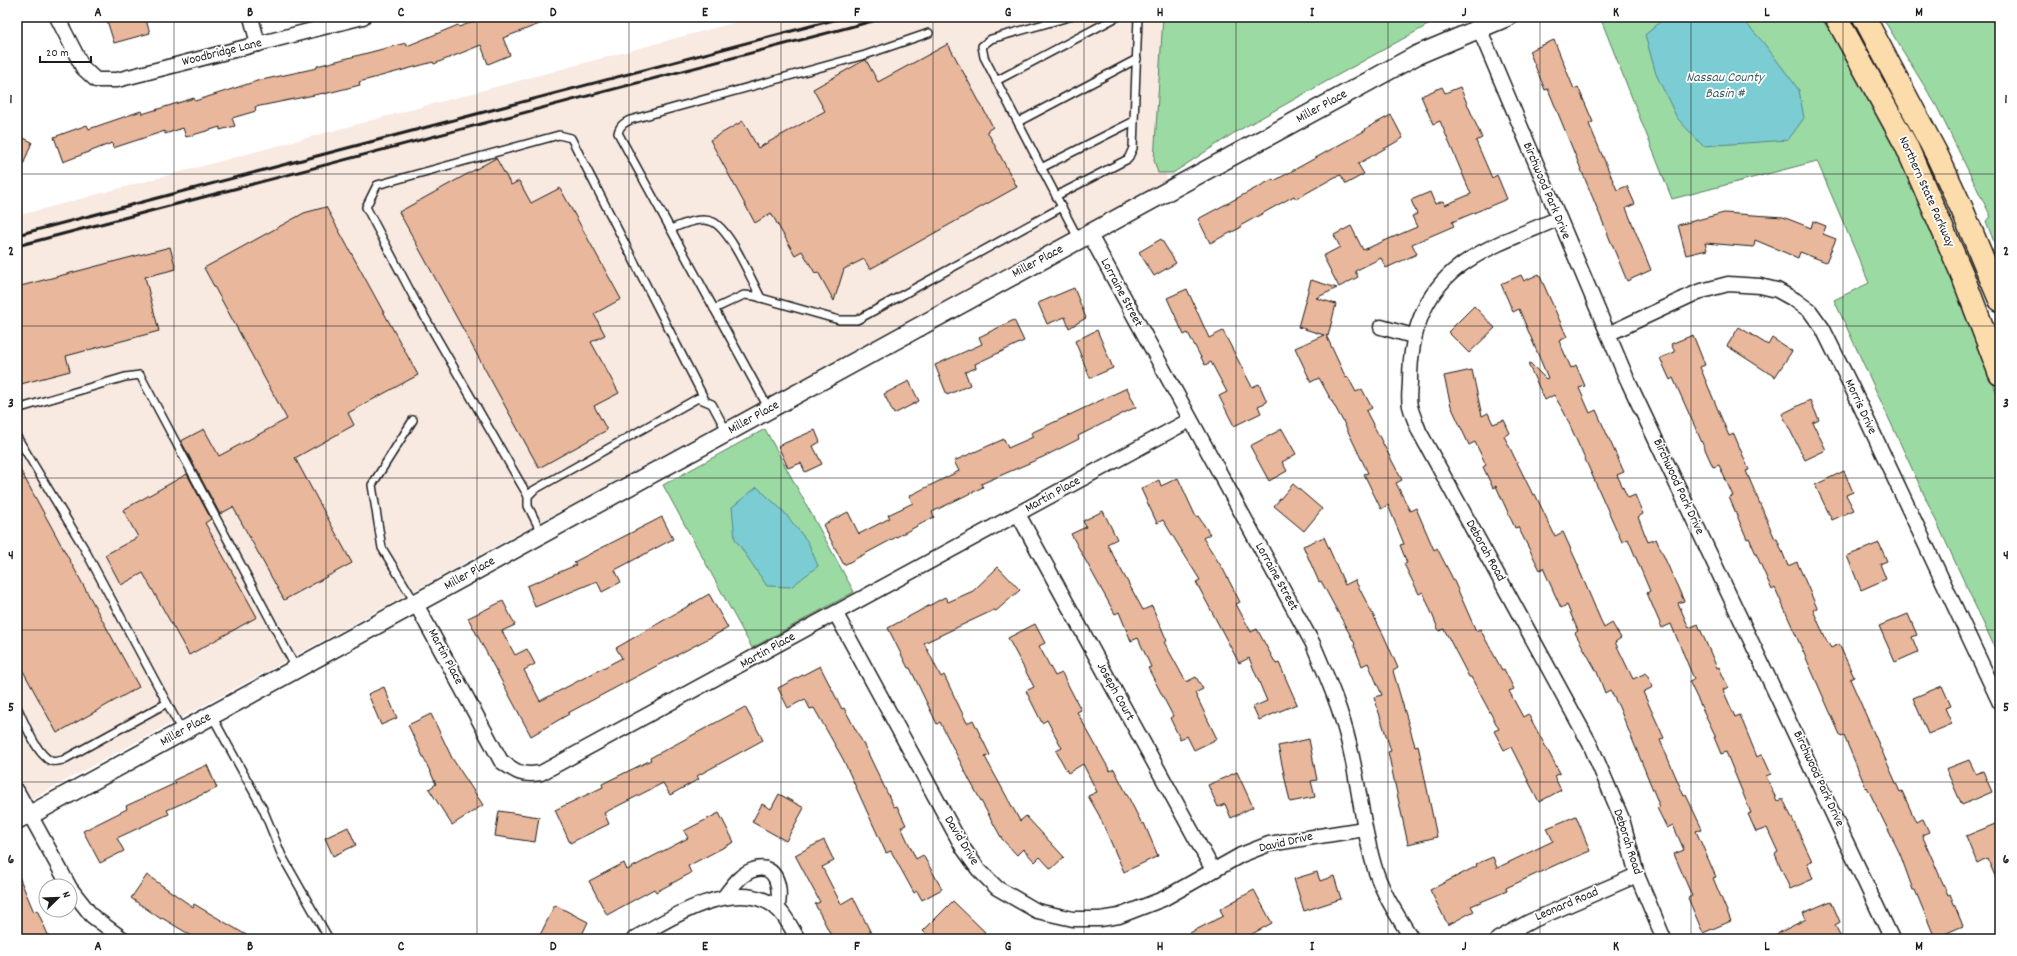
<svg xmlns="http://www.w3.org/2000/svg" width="2017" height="956" font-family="Dekko,sans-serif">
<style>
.built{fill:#f8e9e1}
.green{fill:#9bdaa3;stroke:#5c7b60}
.water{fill:#7bccd3;stroke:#55868a}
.building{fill:#e9b79b;stroke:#1c1c1c}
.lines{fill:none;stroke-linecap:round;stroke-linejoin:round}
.service-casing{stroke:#1c1c1c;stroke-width:10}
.minor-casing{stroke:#1c1c1c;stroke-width:17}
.tertiary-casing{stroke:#1c1c1c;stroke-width:21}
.motorway-casing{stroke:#1c1c1c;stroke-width:25}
.service{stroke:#fff;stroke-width:7}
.minor{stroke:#fff;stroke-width:14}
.tertiary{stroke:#fff;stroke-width:18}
.motorway{stroke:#fddcac;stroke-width:22}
.rail{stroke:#1c1c1c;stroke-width:3}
.grid{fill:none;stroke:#1c1c1c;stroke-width:1;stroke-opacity:0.55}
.labels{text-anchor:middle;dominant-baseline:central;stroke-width:3.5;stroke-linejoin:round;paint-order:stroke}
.street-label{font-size:13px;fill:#1c1c1c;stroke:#fff}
.water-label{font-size:14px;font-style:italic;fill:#426265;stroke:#fff}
.neatline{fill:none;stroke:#1c1c1c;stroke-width:1.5}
.grid-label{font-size:13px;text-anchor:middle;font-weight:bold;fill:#1c1c1c}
</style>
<rect width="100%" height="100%" fill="#fff"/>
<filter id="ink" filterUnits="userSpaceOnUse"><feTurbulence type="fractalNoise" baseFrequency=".025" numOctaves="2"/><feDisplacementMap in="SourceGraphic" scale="8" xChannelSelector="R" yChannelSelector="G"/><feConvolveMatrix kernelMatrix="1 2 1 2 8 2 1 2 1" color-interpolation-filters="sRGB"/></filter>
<g filter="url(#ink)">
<path class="built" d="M 755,17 L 1165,17 L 1166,181 L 30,800 L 17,775 L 17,216 Z"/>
<g class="green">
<path d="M 1163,17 L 1447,17 L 1426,26 L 1234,133 L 1173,173 L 1158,173 L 1154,160 Z"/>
<path d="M 1600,17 L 1820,17 L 1839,44 L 1907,163 L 1975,331 L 2000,403 L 2000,659 L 1834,300 L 1869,283 L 1817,161 L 1672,199 Z"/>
<path d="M 1882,17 L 2000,17 L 2000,258 L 1986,221 L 1991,217 L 1936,105 Z"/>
<path d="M 765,429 L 854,592 L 752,648 L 663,485 Z"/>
</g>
<g class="water">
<path d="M 1666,17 L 1733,17 L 1743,20 L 1763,42 L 1799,90 L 1804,118 L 1788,140 L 1703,146 L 1677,118 L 1656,74 L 1645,35 Z"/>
<path d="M 757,487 L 784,512 L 808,542 L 818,566 L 791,587 L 767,586 L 735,539 L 732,507 Z"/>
</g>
<g class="building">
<path d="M 106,17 L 145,17 L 150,33 L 114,43 Z"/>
<path d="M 486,17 L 555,18 L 503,38 L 510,55 L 488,64 L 481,45 L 434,64 L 433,62 L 359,82 L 360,85 L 324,94 L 324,93 L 255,107 L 256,111 L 232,118 L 235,126 L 220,130 L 220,127 L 186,137 L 183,128 L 165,134 L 165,131 L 113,148 L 112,143 L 63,162 L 54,137 L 87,125 L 89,129 L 141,111 L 142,114 L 194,98 L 195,101 L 257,81 L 317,68 L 317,66 L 406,43 L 407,46 L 458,25 L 459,27 Z"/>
<path d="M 1554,40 L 1574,89 L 1578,87 L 1593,122 L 1589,124 L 1617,190 L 1627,186 L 1635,204 L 1626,208 L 1651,270 L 1627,281 L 1548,89 L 1545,90 L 1529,51 Z"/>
<path d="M 948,44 L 993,127 L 987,131 L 1017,187 L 870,269 L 864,259 L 844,269 L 834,301 L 818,272 L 815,273 L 802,251 L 795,255 L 771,213 L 755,223 L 710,140 L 743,121 L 758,148 L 825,111 L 813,89 L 863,61 L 866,60 L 878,82 Z"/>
<path d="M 1442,87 L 1445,93 L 1460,87 L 1482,138 L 1476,141 L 1492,178 L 1497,175 L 1507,199 L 1452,222 L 1454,226 L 1412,244 L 1417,254 L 1386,268 L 1381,258 L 1355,271 L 1358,277 L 1339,287 L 1323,256 L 1340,247 L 1334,235 L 1351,226 L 1363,250 L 1417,227 L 1412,216 L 1417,214 L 1411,200 L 1430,192 L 1435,204 L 1443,201 L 1445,205 L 1471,194 L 1440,121 L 1433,124 L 1421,96 Z"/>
<path d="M 1391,115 L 1403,138 L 1358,164 L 1364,174 L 1346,184 L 1341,175 L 1335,177 L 1296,199 L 1294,196 L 1240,226 L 1240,228 L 1210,243 L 1198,219 L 1273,179 L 1274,181 L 1366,130 L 1365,129 Z"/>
<path d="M 17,135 L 32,142 L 18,178 L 17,178 Z"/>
<path d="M 496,158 L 511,185 L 519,181 L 531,203 L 560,188 L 621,299 L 594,314 L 605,335 L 591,342 L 619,393 L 594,406 L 607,430 L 539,468 L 399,212 Z"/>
<path d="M 326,207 L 418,375 L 348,413 L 354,425 L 295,458 L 352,563 L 284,600 L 233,507 L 220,514 L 181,441 L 204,429 L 219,456 L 287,419 L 204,268 L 304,213 Z"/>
<path d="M 1724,213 L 1783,217 L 1811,228 L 1813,221 L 1826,226 L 1823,234 L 1836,239 L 1826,262 L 1800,252 L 1798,258 L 1755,240 L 1754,247 L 1705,243 L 1707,250 L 1686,255 L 1678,225 Z"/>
<path d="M 1161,239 L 1176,263 L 1154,276 L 1139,252 Z"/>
<path d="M 170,247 L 176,269 L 145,277 L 159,331 L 66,356 L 70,371 L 17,385 L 17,287 Z"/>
<path d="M 1539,274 L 1567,337 L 1559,341 L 1571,368 L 1576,365 L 1585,386 L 1579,388 L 1590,413 L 1596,410 L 1624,472 L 1617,475 L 1628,498 L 1635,495 L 1643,514 L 1638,517 L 1648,542 L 1656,539 L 1684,601 L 1678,603 L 1689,628 L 1698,624 L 1717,668 L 1719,667 L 1728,687 L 1723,690 L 1735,717 L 1740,715 L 1757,757 L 1762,754 L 1771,774 L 1766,776 L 1777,801 L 1783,799 L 1812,861 L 1807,863 L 1813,879 L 1790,889 L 1775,854 L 1778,852 L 1767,828 L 1756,832 L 1748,814 L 1751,813 L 1726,752 L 1721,754 L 1714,737 L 1716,737 L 1689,681 L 1694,679 L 1671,624 L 1662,628 L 1647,593 L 1650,591 L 1628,539 L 1622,542 L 1564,412 L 1554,395 L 1545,400 L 1528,364 L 1530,363 L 1546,379 L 1548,378 L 1519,309 L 1513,312 L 1501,284 L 1521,275 L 1524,281 Z"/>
<path d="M 1311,280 L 1337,288 L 1316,298 L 1336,304 L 1328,336 L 1326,335 L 1346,378 L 1348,377 L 1356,392 L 1362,389 L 1372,408 L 1366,411 L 1402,480 L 1396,483 L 1410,511 L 1416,508 L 1434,550 L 1437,548 L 1454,581 L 1476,631 L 1480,629 L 1502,670 L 1504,669 L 1514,689 L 1509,691 L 1523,717 L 1528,714 L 1560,773 L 1554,776 L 1561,790 L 1539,802 L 1511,747 L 1504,750 L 1494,731 L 1499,729 L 1471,677 L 1469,677 L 1444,629 L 1439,631 L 1423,592 L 1419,594 L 1404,564 L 1407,563 L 1400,545 L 1404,544 L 1388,505 L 1381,509 L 1364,474 L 1368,473 L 1344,423 L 1319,378 L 1311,382 L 1295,348 L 1324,335 L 1298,327 Z"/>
<path d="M 1074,288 L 1086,318 L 1069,328 L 1065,317 L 1047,324 L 1038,303 Z"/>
<path d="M 1187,289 L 1209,338 L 1223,331 L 1252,387 L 1259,384 L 1267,402 L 1258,406 L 1261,413 L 1234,426 L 1219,396 L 1227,392 L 1211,362 L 1205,365 L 1188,333 L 1184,335 L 1167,298 Z"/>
<path d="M 1474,306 L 1495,328 L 1469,353 L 1448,332 Z"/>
<path d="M 1014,320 L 1024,341 L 975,364 L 976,368 L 965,372 L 970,385 L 947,395 L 935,365 L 982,344 L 979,337 Z"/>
<path d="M 1739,327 L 1768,345 L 1772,338 L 1792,351 L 1775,377 L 1727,346 Z"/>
<path d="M 1097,330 L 1113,368 L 1090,378 L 1075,341 Z"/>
<path d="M 1693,335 L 1705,365 L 1700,367 L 1729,436 L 1734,434 L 1749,470 L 1746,471 L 1775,539 L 1777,539 L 1788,566 L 1797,562 L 1817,608 L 1813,610 L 1826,640 L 1831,648 L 1839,644 L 1854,677 L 1850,679 L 1900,792 L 1902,791 L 1916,822 L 1923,819 L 1929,832 L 1922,835 L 1948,895 L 1950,894 L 1963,926 L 1935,938 L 1915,890 L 1913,890 L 1900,854 L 1867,787 L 1866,788 L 1844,736 L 1841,737 L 1775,588 L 1772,590 L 1749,538 L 1747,539 L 1729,497 L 1733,496 L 1719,465 L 1713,467 L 1673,378 L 1670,380 L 1660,358 L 1675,352 L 1671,344 Z"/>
<path d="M 1472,370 L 1482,416 L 1488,413 L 1493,424 L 1504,420 L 1510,433 L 1504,436 L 1533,495 L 1535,494 L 1555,536 L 1563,532 L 1579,567 L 1578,567 L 1604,628 L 1612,623 L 1621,638 L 1615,642 L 1633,679 L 1646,673 L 1653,687 L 1643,692 L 1664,738 L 1660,740 L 1684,796 L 1686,795 L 1702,829 L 1696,831 L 1716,877 L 1713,878 L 1731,921 L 1703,933 L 1688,898 L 1692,896 L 1674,854 L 1684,850 L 1673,825 L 1667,828 L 1657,808 L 1660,807 L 1619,707 L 1610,690 L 1605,693 L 1597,672 L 1575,633 L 1578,631 L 1567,605 L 1561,608 L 1543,568 L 1540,570 L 1518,527 L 1515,528 L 1496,486 L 1493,488 L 1483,467 L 1486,465 L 1475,442 L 1469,445 L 1451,406 L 1444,376 Z"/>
<path d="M 909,381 L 919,401 L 894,414 L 884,394 Z"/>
<path d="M 1127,388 L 1136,407 L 1078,436 L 1079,439 L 1043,457 L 981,484 L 983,487 L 932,512 L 934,517 L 844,565 L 823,525 L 848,512 L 859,534 L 890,518 L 888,515 L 913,503 L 909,496 L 959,471 L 954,461 L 1004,439 L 1008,448 L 1033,437 L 1031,433 Z"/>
<path d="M 1810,400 L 1819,420 L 1813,423 L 1826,450 L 1805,460 L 1782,414 Z"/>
<path d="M 1282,429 L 1296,454 L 1282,462 L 1287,471 L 1269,481 L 1250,446 Z"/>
<path d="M 815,430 L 820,442 L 813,446 L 822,464 L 805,472 L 801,463 L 788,468 L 778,446 Z"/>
<path d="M 17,464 L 139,687 L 57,733 L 17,660 Z"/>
<path d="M 1844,471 L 1853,492 L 1846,495 L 1854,510 L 1832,520 L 1815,485 Z"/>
<path d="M 187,474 L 211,519 L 205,523 L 257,617 L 189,655 L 143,573 L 121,585 L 105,555 L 138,537 L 123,510 Z"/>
<path d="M 1178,478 L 1196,517 L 1198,516 L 1210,534 L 1203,538 L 1223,569 L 1240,602 L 1236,604 L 1251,632 L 1257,629 L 1276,664 L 1279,663 L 1297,704 L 1259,720 L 1253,707 L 1267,701 L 1249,658 L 1239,663 L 1196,582 L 1200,580 L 1163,520 L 1157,523 L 1141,489 L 1159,480 L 1161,486 Z"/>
<path d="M 1293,484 L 1322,509 L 1304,531 L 1274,506 Z"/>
<path d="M 1103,511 L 1117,539 L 1107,544 L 1143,610 L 1152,606 L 1167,641 L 1164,642 L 1186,682 L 1196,677 L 1203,689 L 1195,693 L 1217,739 L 1194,750 L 1187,736 L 1180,739 L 1170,718 L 1173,716 L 1148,668 L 1151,667 L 1138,638 L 1131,641 L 1119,612 L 1115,614 L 1071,534 L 1086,527 L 1083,521 Z"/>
<path d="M 662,517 L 673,539 L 615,570 L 621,582 L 602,592 L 597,581 L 535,607 L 527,586 L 576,565 L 574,562 Z"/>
<path d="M 1324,537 L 1345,585 L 1355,580 L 1384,636 L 1398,668 L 1393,671 L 1415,746 L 1418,745 L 1437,837 L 1408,844 L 1388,752 L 1391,751 L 1374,697 L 1382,695 L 1368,663 L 1362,666 L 1354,645 L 1355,644 L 1321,581 L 1319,582 L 1303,546 Z"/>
<path d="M 1879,543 L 1887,561 L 1880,564 L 1886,579 L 1861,590 L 1847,556 Z"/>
<path d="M 998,567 L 1020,590 L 996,611 L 994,610 L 924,643 L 941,677 L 944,675 L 967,723 L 973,720 L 990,755 L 985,757 L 1020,821 L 1026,816 L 1064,857 L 1051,869 L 1040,857 L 1035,862 L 1023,849 L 1017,855 L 1002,839 L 970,781 L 940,722 L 937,724 L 910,668 L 908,668 L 888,628 L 945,597 L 948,602 L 973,591 Z"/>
<path d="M 709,594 L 728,628 L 568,713 L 569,714 L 531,736 L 468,618 L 503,601 L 515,625 L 502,631 L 515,655 L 527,649 L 535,664 L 524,670 L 540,701 L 622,658 L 616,648 Z"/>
<path d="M 1908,614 L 1917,635 L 1912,637 L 1918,652 L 1895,662 L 1879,626 Z"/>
<path d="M 1035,624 L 1045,643 L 1039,646 L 1055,676 L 1062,673 L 1081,710 L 1077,712 L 1110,771 L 1114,769 L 1142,824 L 1144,823 L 1158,856 L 1124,872 L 1099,815 L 1088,796 L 1097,792 L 1083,764 L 1068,773 L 1056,751 L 1062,748 L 1047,720 L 1042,723 L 1026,691 L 1034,687 L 1008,638 Z"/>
<path d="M 820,666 L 842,709 L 844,708 L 865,747 L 894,807 L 897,806 L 906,825 L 901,827 L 916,859 L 923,855 L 942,889 L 922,900 L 917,891 L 914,893 L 891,851 L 886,853 L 843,759 L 814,708 L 810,709 L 805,699 L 788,708 L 778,688 Z"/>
<path d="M 1942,686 L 1951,706 L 1945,708 L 1952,724 L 1928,734 L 1913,698 Z"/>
<path d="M 384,687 L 397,718 L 381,725 L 368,694 Z"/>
<path d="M 745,707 L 763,740 L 697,776 L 699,779 L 670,795 L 663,783 L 604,813 L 609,824 L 570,843 L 555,810 L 603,787 L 602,784 L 651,760 L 650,758 Z"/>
<path d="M 431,714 L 452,758 L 483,805 L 452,825 L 429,789 L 436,784 L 408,725 Z"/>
<path d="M 1309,739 L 1317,780 L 1311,781 L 1315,797 L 1290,802 L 1278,746 Z"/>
<path d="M 1969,760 L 1976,774 L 1983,771 L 1992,792 L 1962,805 L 1946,769 Z"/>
<path d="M 207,765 L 217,788 L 167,810 L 169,814 L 117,838 L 124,851 L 100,863 L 83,831 L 127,809 L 126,806 L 176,783 L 174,780 Z"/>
<path d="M 1237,772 L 1253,807 L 1231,818 L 1225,804 L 1218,807 L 1208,785 Z"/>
<path d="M 779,794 L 804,808 L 786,841 L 752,822 L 762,804 L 771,809 Z"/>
<path d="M 499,811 L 539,817 L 535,842 L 495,836 Z"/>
<path d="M 719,813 L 734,842 L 688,866 L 691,873 L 656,892 L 654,889 L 607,915 L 589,881 L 624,863 L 627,870 L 688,838 L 684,831 Z"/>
<path d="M 1576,816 L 1590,851 L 1562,863 L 1562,862 L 1506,888 L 1507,891 L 1471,906 L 1474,911 L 1448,925 L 1430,890 L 1477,866 L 1476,864 L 1493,857 L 1497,868 L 1553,841 L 1547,828 Z"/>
<path d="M 2000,822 L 2000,887 L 1987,858 L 1977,863 L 1966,836 Z"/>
<path d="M 348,827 L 356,845 L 333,856 L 325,838 Z"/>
<path d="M 824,840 L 834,861 L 822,867 L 841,904 L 853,897 L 874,939 L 833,939 L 815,904 L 820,902 L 795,855 Z"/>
<path d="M 17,872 L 34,912 L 37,910 L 50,939 L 17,939 Z"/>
<path d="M 1317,872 L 1320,881 L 1334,876 L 1341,899 L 1304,911 L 1294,879 Z"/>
<path d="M 147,875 L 193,907 L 194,904 L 253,939 L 197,939 L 162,918 L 161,919 L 131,898 Z"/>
<path d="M 1254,890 L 1272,923 L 1243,939 L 1178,939 L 1223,916 L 1220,909 Z"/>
<path d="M 953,901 L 985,932 L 978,939 L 931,939 L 923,931 Z"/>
<path d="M 1831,901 L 1840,922 L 1835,925 L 1842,939 L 1767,939 L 1806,919 L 1803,913 Z"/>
<path d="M 555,905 L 588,922 L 580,939 L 538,939 Z"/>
</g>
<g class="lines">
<g class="service-casing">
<g id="service">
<path d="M 1069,17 L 991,39 L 982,46 L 984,57 L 1079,240"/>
<path d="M 996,81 L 1117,17"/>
<path d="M 1018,122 L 1137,59"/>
<path d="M 1041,168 L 1134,121"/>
<path d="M 1056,196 L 1128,159 L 1133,148 L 1138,17"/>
<path d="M 671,229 C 682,224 701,216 713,222 C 731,231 751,279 761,298"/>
<path d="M 714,309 L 744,295 L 754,296 L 839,320 L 857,320 L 1062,207"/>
<path d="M 17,409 L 125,377 L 140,375 L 296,668"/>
<path d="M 769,409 L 618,133 C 620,125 624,123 630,120 L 865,55 L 929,33"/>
<path d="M 413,420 L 372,485 L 382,548 L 416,604"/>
<path d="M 17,437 L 84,548 L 182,731"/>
<path d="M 528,496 L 415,300 L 366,207 L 377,185 L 559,135 L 571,138 L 705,400"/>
<path d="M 542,534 L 528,506 L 528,496 L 534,490 L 698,398 L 712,404 L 727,432"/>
<path d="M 17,707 C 24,721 36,754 51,761 C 54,762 59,761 63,760 L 167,703"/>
<path d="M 212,716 L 263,809 L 282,856 L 329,939"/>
</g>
</g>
<g class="minor-casing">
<g id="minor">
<path d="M 57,17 L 83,68 L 96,80 L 117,80 L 363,17"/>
<path d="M 251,17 L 258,44"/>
<path d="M 1479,28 L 1627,379 L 1892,939"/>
<path d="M 1557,219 C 1528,232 1494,243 1467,261 C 1424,289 1410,332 1410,381 C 1410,389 1408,398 1410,406 C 1412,414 1416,423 1419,431 L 1590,744 L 1622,819 L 1637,875 L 1664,939"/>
<path d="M 1090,235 L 1313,644 C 1327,677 1341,709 1349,744 C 1360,787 1362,830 1376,872 C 1384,896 1399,918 1412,939"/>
<path d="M 1381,327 L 1413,336"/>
<path d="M 1608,334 L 1698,292 L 1728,284 L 1760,286 L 1777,290 L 1795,300 L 1810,311 L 1823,329 L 1852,388 L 2000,703"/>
<path d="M 1018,514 L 1213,870"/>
<path d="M 416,604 L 501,761 C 516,772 521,776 541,773 L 1190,420"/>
<path d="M 836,614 L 963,848 L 978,869 L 997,888 L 1037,911 L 1073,919 L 1100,919 L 1119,916 L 1163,899 L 1241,855 L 1269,844 L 1364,829"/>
<path d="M 17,791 L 69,886"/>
<path d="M 17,822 L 30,815"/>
<path d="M 70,888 L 92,916 L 123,939"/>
<path d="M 724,897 C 732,887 740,874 753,870 C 778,861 782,892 777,909"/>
<path d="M 634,939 C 669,918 733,878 773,905 C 784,912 791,928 798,939"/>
<path d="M 1498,939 L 1529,922 L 1637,875"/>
</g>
</g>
<g class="tertiary-casing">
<path id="tertiary" d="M 30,815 L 895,340 L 1417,55 L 1507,17"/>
</g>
<g class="motorway-casing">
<g id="motorway">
<path d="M 1836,17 L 1906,145 L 1962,274 L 2000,374"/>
<path d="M 1864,17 L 1936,153 L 1962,209 L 2000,300"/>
</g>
</g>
<use href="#service" class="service"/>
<use href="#minor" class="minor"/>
<use href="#tertiary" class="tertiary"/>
<use href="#motorway" class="motorway"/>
<g class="rail">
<path d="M 17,235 L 845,17"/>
<path d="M 17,246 L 888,17"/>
</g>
</g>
</g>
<path class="grid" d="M 174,17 L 174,939M 326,17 L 326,939M 477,17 L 477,939M 629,17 L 629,939M 781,17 L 781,939M 933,17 L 933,939M 1084,17 L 1084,939M 1236,17 L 1236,939M 1388,17 L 1388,939M 1540,17 L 1540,939M 1691,17 L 1691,939M 1843,17 L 1843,939M 17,174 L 2000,174M 17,326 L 2000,326M 17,478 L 2000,478M 17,630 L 2000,630M 17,782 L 2000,782"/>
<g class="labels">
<g class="street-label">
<text transform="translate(222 53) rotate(-14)">Woodbridge Lane</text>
<text transform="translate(1322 107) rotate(-29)">Miller Place</text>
<text transform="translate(1546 191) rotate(67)">Birchwood Park Drive</text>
<text transform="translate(1926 192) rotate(66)">Northern State Parkway</text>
<text transform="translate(1038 262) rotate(-28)">Miller Place</text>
<text transform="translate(1121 293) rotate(62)">Lorraine Street</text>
<text transform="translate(1860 407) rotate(65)">Morris Drive</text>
<text transform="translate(754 418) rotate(-29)">Miller Place</text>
<text transform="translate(1678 487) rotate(65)">Birchwood Park Drive</text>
<text transform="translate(1053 495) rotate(-29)">Martin Place</text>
<text transform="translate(1485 551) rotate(61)">Deborah Road</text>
<text transform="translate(470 574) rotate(-29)">Miller Place</text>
<text transform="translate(1276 577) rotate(61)">Lorraine Street</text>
<text transform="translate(768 651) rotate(-29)">Martin Place</text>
<text transform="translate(445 657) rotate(62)">Martin Place</text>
<text transform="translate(1115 692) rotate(61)">Joseph Court</text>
<text transform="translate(186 730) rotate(-29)">Miller Place</text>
<text transform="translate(1818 779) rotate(65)">Birchwood Park Drive</text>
<text transform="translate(961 841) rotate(59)">David Drive</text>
<text transform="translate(1627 842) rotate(72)">Deborah Road</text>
<text transform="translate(1286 843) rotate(-13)">David Drive</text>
<text transform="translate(1567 905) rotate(-23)">Leonard Road</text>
</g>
<g class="water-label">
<text x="1725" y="78">Nassau County<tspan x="1725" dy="16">Basin #</tspan></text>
</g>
</g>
<rect width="2017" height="956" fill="none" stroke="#fff" stroke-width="44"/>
<g transform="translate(58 898) rotate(67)"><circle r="19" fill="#ffffff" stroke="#a4a4a4"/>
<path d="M0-3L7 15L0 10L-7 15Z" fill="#1c1c1c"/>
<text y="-6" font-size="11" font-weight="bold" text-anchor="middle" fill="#1c1c1c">N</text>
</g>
<path d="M40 56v6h51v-6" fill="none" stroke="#1c1c1c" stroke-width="2"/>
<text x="46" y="56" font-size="12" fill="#1c1c1c" stroke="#ffffff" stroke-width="3" paint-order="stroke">20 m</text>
<rect x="22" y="22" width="1973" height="912" class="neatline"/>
<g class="grid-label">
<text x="98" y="16">A</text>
<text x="250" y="16">B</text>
<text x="401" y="16">C</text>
<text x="553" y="16">D</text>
<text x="705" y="16">E</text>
<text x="857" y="16">F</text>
<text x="1008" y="16">G</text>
<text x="1160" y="16">H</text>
<text x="1312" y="16">I</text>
<text x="1464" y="16">J</text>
<text x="1616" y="16">K</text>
<text x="1767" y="16">L</text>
<text x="1919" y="16">M</text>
<text x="11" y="103">1</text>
<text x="2006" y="103">1</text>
<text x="11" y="255">2</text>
<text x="2006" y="255">2</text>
<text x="11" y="407">3</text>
<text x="2006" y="407">3</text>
<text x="11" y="559">4</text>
<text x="2006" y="559">4</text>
<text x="11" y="711">5</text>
<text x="2006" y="711">5</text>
<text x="11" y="863">6</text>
<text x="2006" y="863">6</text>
<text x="98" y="950">A</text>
<text x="250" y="950">B</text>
<text x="401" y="950">C</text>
<text x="553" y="950">D</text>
<text x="705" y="950">E</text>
<text x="857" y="950">F</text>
<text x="1008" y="950">G</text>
<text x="1160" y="950">H</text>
<text x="1312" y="950">I</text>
<text x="1464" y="950">J</text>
<text x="1616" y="950">K</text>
<text x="1767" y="950">L</text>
<text x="1919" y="950">M</text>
</g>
</svg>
